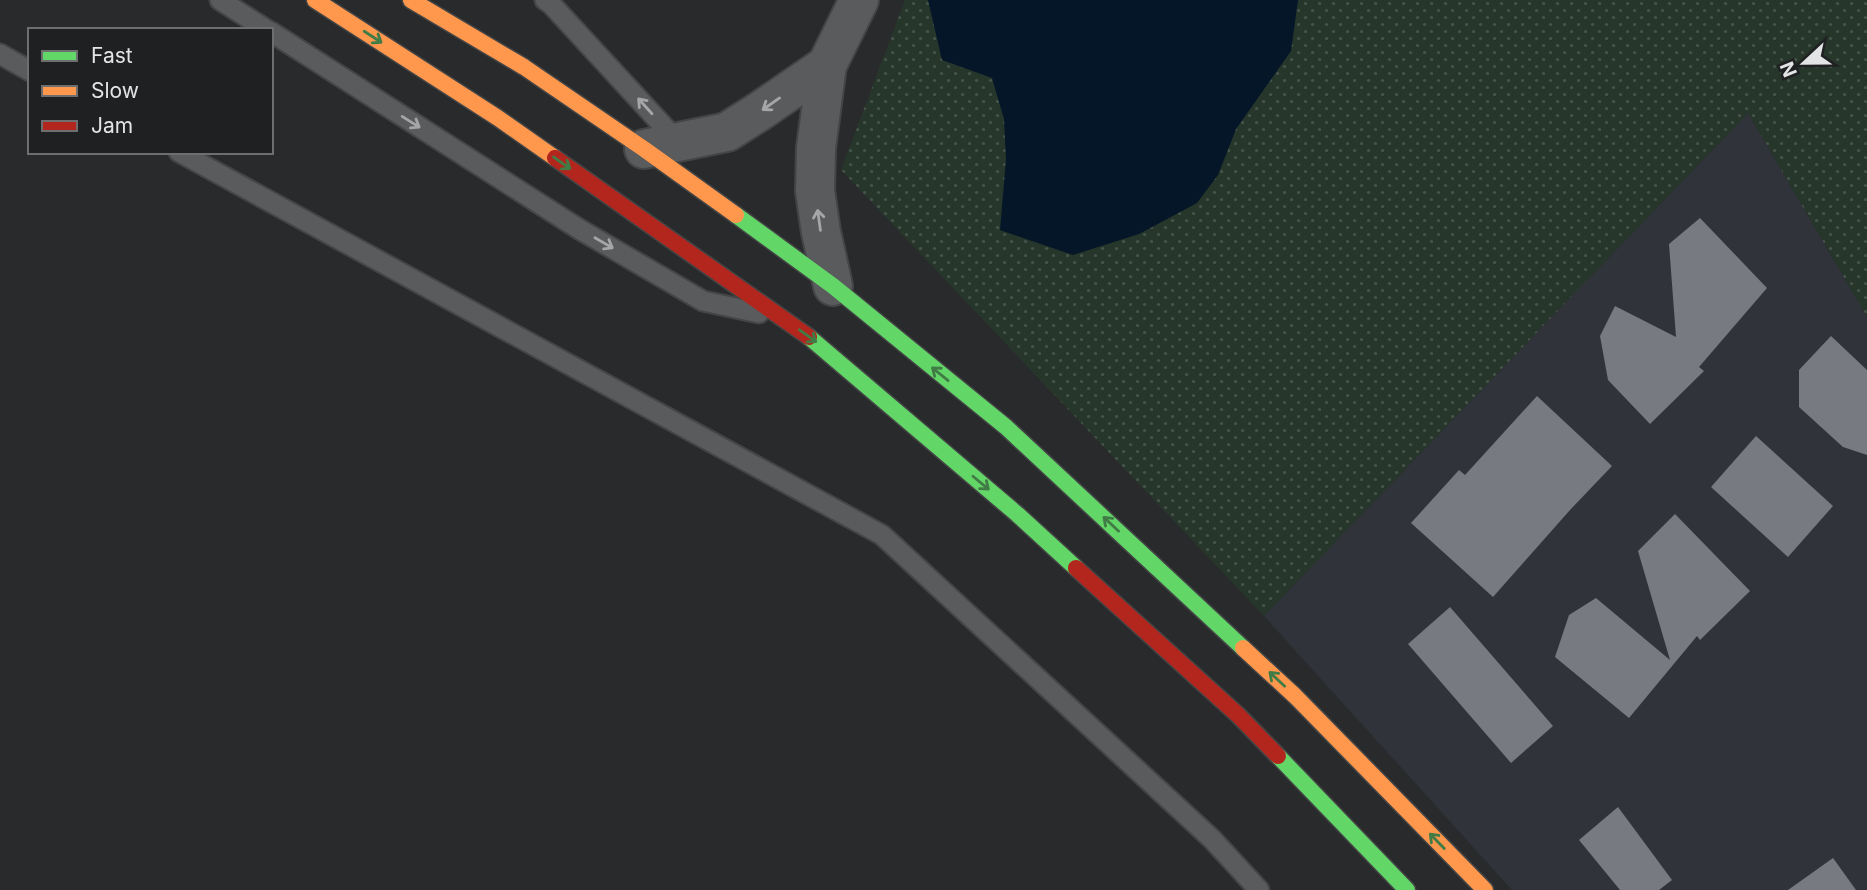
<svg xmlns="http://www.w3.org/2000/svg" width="1867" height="890" font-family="Inter,sans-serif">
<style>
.built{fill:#30333a}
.grass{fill:url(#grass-dots)}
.water{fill:#041627}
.building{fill:#777a81}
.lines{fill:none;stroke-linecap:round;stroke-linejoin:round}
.lane-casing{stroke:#444546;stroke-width:23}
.street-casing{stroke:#444546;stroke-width:42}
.fast-casing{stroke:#444546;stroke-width:19}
.slow-casing{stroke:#444546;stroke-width:19}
.jam-casing{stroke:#444546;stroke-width:19}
.lane{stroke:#5a5b5c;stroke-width:19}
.street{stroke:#5a5b5c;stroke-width:38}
.fast{stroke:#63d668;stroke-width:16}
.slow{stroke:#ff974d;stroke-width:16}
.jam{stroke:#b3261e;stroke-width:16}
.oneway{stroke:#417b45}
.oneway2{stroke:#a5a6a7}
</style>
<defs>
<pattern id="grass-dots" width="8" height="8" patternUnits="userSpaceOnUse" patternTransform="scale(1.75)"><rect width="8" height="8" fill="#27362b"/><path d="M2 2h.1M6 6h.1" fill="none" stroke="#46534a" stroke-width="1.8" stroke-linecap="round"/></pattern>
</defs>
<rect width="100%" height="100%" fill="#292a2b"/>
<path class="built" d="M 1748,113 L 1867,317 L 1867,890 L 1512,890 L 1264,616 Z"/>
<path class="grass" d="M 905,0 L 1867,0 L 1867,317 L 1748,113 L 1264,616 L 841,170 Z"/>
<path class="water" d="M 928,0 L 1298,0 L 1291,51 L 1236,129 L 1218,175 L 1197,203 L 1139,234 L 1073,255 L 1000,230 L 1006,159 L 1004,119 L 992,78 L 942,60 Z"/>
<g class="building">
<path d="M 1700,218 L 1767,288 L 1699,367 L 1704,371 L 1650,424 L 1608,380 L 1600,336 L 1615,306 L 1676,337 L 1669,244 Z"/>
<path d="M 1831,336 L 1867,370 L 1867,455 L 1843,447 L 1799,407 L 1799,370 Z"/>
<path d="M 1537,396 L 1612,466 L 1570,510 L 1493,597 L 1411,523 L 1459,470 L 1465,475 Z"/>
<path d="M 1756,436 L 1833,506 L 1788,557 L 1711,487 Z"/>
<path d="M 1675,514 L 1750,591 L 1700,640 L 1697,636 L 1629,718 L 1555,657 L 1569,615 L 1596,598 L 1670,660 L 1638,551 Z"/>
<path d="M 1450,607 L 1553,726 L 1511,763 L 1408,644 Z"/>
<path d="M 1618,807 L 1672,880 L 1659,890 L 1620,890 L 1579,840 Z"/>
<path d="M 1833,858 L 1856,890 L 1788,890 Z"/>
</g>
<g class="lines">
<g class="lane-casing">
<g id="lane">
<path d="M 220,0 L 267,30"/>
<path d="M 545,0 L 551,4 L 679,143"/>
<path d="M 271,32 L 579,229 L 703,301 L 759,313"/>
<path d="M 0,54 L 30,71"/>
<path d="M 179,152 L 882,535 L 1212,839 L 1259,890"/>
</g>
</g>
<g class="street-casing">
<g id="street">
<path d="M 644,149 L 727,132 L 760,111 L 827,65"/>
<path d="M 833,286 L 821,232 L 815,191 L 816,148 L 827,65 L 859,0"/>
</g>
</g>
<g class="fast-casing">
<g id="fast">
<path d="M 736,215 L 833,286 L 1006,427 L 1243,648"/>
<path d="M 809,337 L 1017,514 L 1076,568"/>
<path d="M 1278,756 L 1407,890"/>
</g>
</g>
<g class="slow-casing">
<g id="slow">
<path d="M 315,0 L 498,118 L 555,158"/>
<path d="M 411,0 L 524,67 L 644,149 L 736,215"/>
<path d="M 1243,648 L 1295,696 L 1485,890"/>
</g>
</g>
<g class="jam-casing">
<g id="jam">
<path d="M 555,158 L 809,337"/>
<path d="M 1076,568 L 1238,715 L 1278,756"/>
</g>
</g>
<use href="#lane" class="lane"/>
<use href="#street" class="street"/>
<use href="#fast" class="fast"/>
<use href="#slow" class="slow"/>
<use href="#jam" class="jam"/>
</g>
<defs><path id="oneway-shaft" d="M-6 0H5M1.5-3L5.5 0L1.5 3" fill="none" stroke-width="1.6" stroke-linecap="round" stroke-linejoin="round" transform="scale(1.75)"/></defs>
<g class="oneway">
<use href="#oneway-shaft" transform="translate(373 37) rotate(33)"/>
<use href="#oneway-shaft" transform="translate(562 163) rotate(35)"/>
<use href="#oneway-shaft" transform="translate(808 336) rotate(36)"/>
<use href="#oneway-shaft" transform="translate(940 374) rotate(-141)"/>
<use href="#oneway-shaft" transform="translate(981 483) rotate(40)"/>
<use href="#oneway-shaft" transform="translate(1111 524) rotate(-137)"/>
<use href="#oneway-shaft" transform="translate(1277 679) rotate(-137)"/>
<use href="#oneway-shaft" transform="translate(1437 841) rotate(-134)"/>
</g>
<g class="oneway2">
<use href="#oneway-shaft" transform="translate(771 104) rotate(145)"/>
<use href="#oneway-shaft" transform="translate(645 106) rotate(-132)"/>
<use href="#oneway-shaft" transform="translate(411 122) rotate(32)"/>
<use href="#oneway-shaft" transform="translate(819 220) rotate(-98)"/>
<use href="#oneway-shaft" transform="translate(604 243) rotate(30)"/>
</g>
<rect x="28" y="28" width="245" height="126" fill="#1f2022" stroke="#6d6e70" stroke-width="2"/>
<rect x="42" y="51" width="35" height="10" fill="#63d668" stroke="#6d6e70" stroke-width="2"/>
<text x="91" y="63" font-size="21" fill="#e3e4e5">Fast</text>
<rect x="42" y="86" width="35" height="10" fill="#ff974d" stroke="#6d6e70" stroke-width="2"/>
<text x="91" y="98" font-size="21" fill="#e3e4e5">Slow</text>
<rect x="42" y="121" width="35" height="10" fill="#b3261e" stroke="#6d6e70" stroke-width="2"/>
<text x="91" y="133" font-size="21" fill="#e3e4e5">Jam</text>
<g transform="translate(1804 63) rotate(248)" stroke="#1f2022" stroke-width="5" paint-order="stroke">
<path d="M0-5L12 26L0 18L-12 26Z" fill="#e3e4e5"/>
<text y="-10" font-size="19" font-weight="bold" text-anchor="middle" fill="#e3e4e5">N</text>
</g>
</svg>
